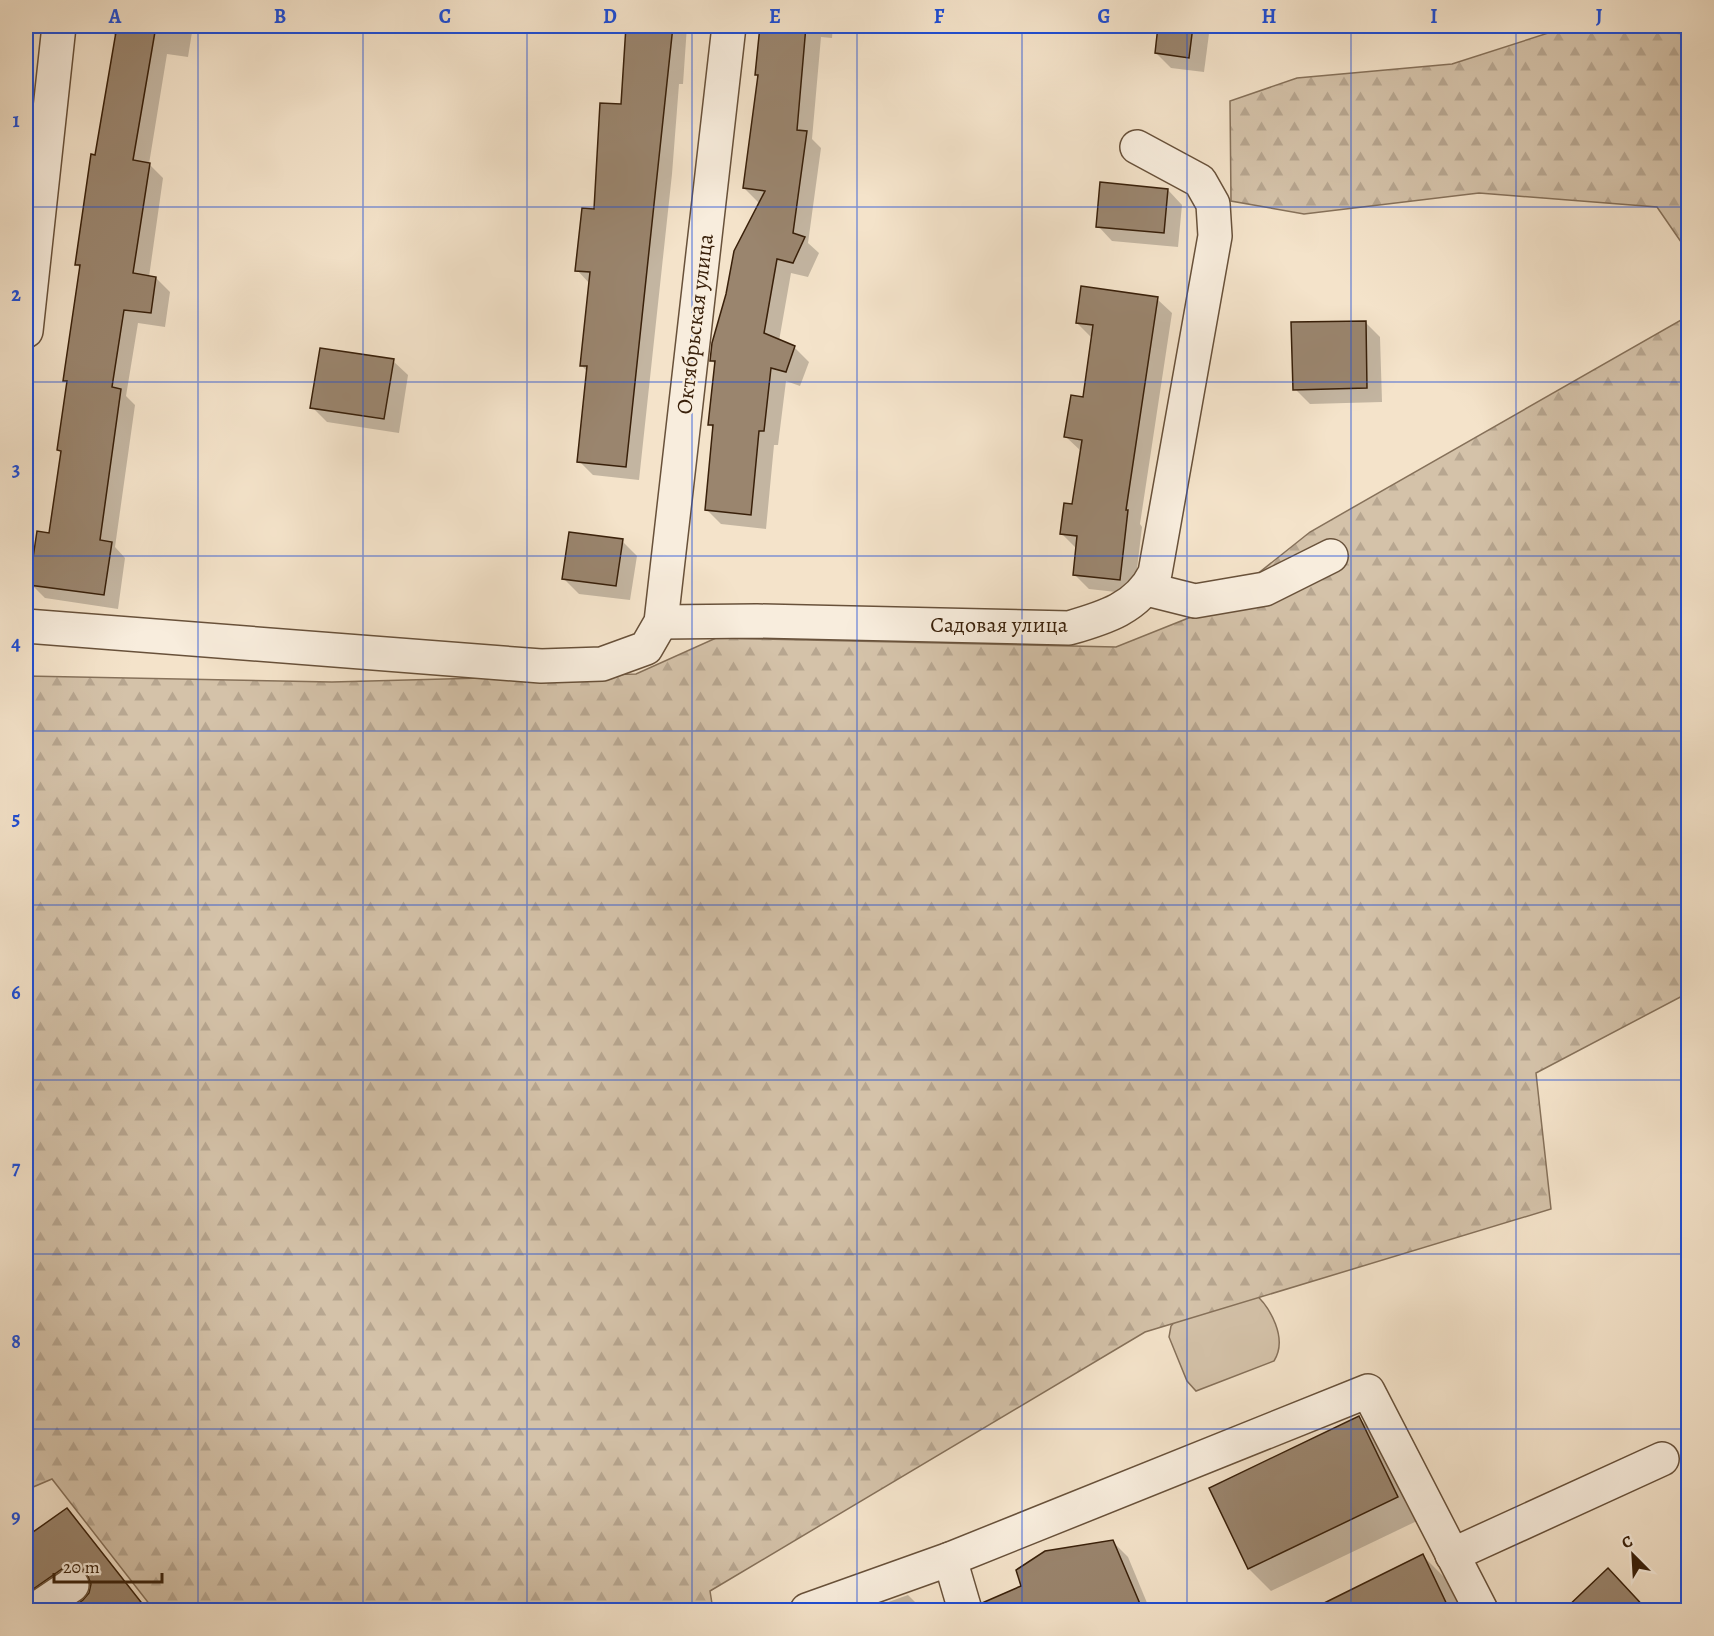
<svg xmlns="http://www.w3.org/2000/svg" width="1714" height="1636" font-family="Alegreya,serif">
<style>
.green{fill:#d4c2a9;stroke:#86715a;stroke-width:1.5}
.forest{fill:url(#forest-firs);stroke:#86715a;stroke-width:1.5}
.shadow{fill:#0003}
.building{fill:#9a856e;stroke:#39200a;stroke-width:1.5}
.lines{fill:none;stroke-linecap:round;stroke-linejoin:round}
.minor-casing{stroke:#68513a;stroke-width:36}
.minor{stroke:#f8eddd;stroke-width:33}
.grid{fill:none;stroke:#1d4ed8;stroke-width:1.5;stroke-opacity:0.55}
.labels{text-anchor:middle;dominant-baseline:central;stroke-width:5;stroke-linejoin:round;paint-order:stroke}
.street-label{font-size:22px;fill:#39200a;stroke:#f8eddd}
.neatline{fill:none;stroke:#1d4ed8;stroke-width:2}
.grid-label{font-size:20px;text-anchor:middle;font-weight:bold;fill:#1d4ed8}
</style>
<defs>
<pattern id="forest-firs" width="22" height="20" patternUnits="userSpaceOnUse" patternTransform="scale(1.5)"><rect width="22" height="20" fill="#d4c2a9"/><path d="M5 1l3.5 6h-7zM16 11l3.5 6h-7z" fill="#b7a690"/></pattern>
</defs>
<rect width="100%" height="100%" fill="#f4e3ca"/>
<filter id="stains"><feTurbulence type="fractalNoise" baseFrequency=".00333" numOctaves="4"/><feColorMatrix values="0 0 0 0 .2 0 0 0 0 .09 0 0 0 0 .02 0 0 0 .5 -.17"/></filter>
<radialGradient id="worn" r=".72"><stop offset=".6" stop-color="#630" stop-opacity="0"/><stop offset="1" stop-color="#630" stop-opacity=".3"/></radialGradient>
<path class="green" d="M 1252,1291 C 1271,1307 1288,1339 1274,1361 L 1196,1391 L 1187,1381 L 1169,1337 L 1171,1326 L 1183,1312 Z"/>
<g class="forest">
<path d="M 1570,26 L 1688,34 L 1688,252 L 1657,207 L 1479,193 L 1304,214 L 1231,201 L 1230,101 L 1297,78 L 1452,64 Z"/>
<path d="M 1688,316 L 1688,993 L 1536,1073 L 1551,1209 L 1145,1332 L 710,1591 L 713,1610 L 154,1610 L 52,1479 L 26,1490 L 26,676 L 332,682 L 636,674 L 716,638 L 1116,647 L 1216,607 L 1310,532 Z"/>
</g>
<g class="shadow">
<path d="M 113,26 L 193,26 L 188,57 L 167,54 L 149,164 L 163,178 L 149,277 L 156,278 L 170,292 L 165,327 L 138,323 L 126,396 L 135,405 L 115,547 L 125,558 L 118,609 L 45,598 L 31,584 L 50,535 L 62,453 L 58,450 L 68,383 L 64,380 L 81,269 L 76,264 L 116,37 L 112,32 Z"/>
<path d="M 624,26 L 687,26 L 683,84 L 679,84 L 672,174 L 639,480 L 593,475 L 579,461 L 588,372 L 581,365 L 590,284 L 577,270 L 622,106 L 627,29 Z"/>
<path d="M 761,26 L 833,26 L 832,38 L 821,37 L 812,139 L 821,148 L 808,243 L 819,253 L 808,277 L 791,273 L 779,341 L 794,347 L 809,362 L 800,386 L 786,381 L 778,445 L 774,445 L 766,529 L 721,524 L 706,509 L 714,429 L 709,424 L 716,365 L 711,360 L 760,204 L 744,188 L 759,77 L 757,74 Z"/>
<path d="M 1160,26 L 1210,26 L 1204,72 L 1171,68 L 1156,53 Z"/>
<path d="M 26,77 L 29,80 L 26,112 Z"/>
<path d="M 26,134 L 35,144 L 31,176 L 26,176 Z"/>
<path d="M 1168,190 L 1182,205 L 1178,247 L 1112,241 L 1098,226 Z"/>
<path d="M 1157,299 L 1172,313 L 1140,524 L 1142,527 L 1134,594 L 1089,589 L 1074,574 L 1076,548 L 1062,534 L 1073,506 L 1081,451 L 1066,437 L 1084,399 L 1092,338 L 1077,323 Z"/>
<path d="M 1365,322 L 1380,337 L 1382,402 L 1310,404 L 1295,389 Z"/>
<path d="M 393,361 L 408,375 L 399,433 L 327,422 L 312,407 Z"/>
<path d="M 622,541 L 637,556 L 630,600 L 579,594 L 564,579 Z"/>
<path d="M 1359,1418 L 1381,1440 L 1419,1520 L 1271,1591 L 1249,1569 L 1211,1489 Z"/>
<path d="M 67,1510 L 74,1517 L 148,1610 L 69,1610 L 90,1594 L 92,1584 L 89,1575 L 79,1573 L 26,1608 L 26,1541 Z"/>
<path d="M 1113,1542 L 1128,1557 L 1150,1610 L 1021,1610 Z"/>
<path d="M 1423,1556 L 1445,1578 L 1461,1610 L 1311,1610 Z"/>
<path d="M 908,1595 L 923,1610 L 866,1610 Z"/>
</g>
<g class="building">
<path d="M 117,26 L 156,26 L 133,160 L 150,163 L 133,273 L 156,277 L 151,313 L 124,310 L 112,387 L 121,389 L 100,540 L 112,542 L 104,595 L 29,585 L 37,531 L 49,533 L 61,451 L 57,450 L 67,381 L 63,381 L 80,265 L 75,265 L 91,154 L 95,155 Z"/>
<path d="M 626,26 L 673,26 L 626,467 L 577,462 L 587,366 L 580,366 L 590,272 L 575,271 L 582,208 L 594,209 L 600,103 L 621,104 Z"/>
<path d="M 760,26 L 806,26 L 797,130 L 807,131 L 793,233 L 805,237 L 793,263 L 777,259 L 764,333 L 795,346 L 786,372 L 771,368 L 764,431 L 759,431 L 751,515 L 705,510 L 713,425 L 708,425 L 715,361 L 710,361 L 712,343 L 726,294 L 734,251 L 765,191 L 743,188 L 758,75 L 755,75 Z"/>
<path d="M 1158,26 L 1193,26 L 1189,58 L 1155,53 Z"/>
<path d="M 1100,182 L 1168,189 L 1164,233 L 1096,227 Z"/>
<path d="M 1081,286 L 1158,297 L 1126,510 L 1128,510 L 1120,580 L 1073,575 L 1077,536 L 1060,534 L 1064,503 L 1072,504 L 1082,440 L 1064,437 L 1071,395 L 1083,397 L 1093,325 L 1076,323 Z"/>
<path d="M 1366,321 L 1367,388 L 1293,390 L 1291,322 Z"/>
<path d="M 320,348 L 394,359 L 384,419 L 310,408 Z"/>
<path d="M 569,532 L 623,539 L 616,586 L 562,579 Z"/>
<path d="M 1359,1416 L 1398,1497 L 1248,1569 L 1209,1488 Z"/>
<path d="M 67,1508 L 148,1611 L 68,1611 L 83,1600 L 89,1593 L 91,1584 L 87,1574 L 81,1568 L 71,1566 L 62,1569 L 26,1594 L 26,1537 Z"/>
<path d="M 1113,1540 L 1143,1611 L 983,1611 L 982,1603 L 1021,1586 L 1016,1570 L 1045,1551 Z"/>
<path d="M 1423,1554 L 1450,1611 L 1308,1611 Z"/>
<path d="M 1608,1568 L 1648,1611 L 1563,1611 Z"/>
</g>
<g class="lines">
<g class="minor-casing">
<g id="minor">
<path d="M 26,331 L 59,26"/>
<path d="M 1147,589 L 1195,601 L 1265,589 L 1331,556"/>
<path d="M 661,622 L 757,621 L 1069,628 C 1104,618 1138,608 1155,573 L 1215,236 L 1213,204 L 1200,181 L 1137,147"/>
<path d="M 26,626 L 541,666 L 602,664 L 646,648 L 661,622 L 729,26"/>
<path d="M 1452,1555 L 1662,1459"/>
<path d="M 950,1559 L 965,1610"/>
<path d="M 35,1610 L 72,1585"/>
<path d="M 807,1610 L 950,1559 L 1368,1391 L 1481,1610"/>
</g>
</g>
<use href="#minor" class="minor"/>
</g>
<path class="grid" d="M 198,26 L 198,1610M 363,26 L 363,1610M 527,26 L 527,1610M 692,26 L 692,1610M 857,26 L 857,1610M 1022,26 L 1022,1610M 1187,26 L 1187,1610M 1351,26 L 1351,1610M 1516,26 L 1516,1610M 26,207 L 1688,207M 26,382 L 1688,382M 26,556 L 1688,556M 26,731 L 1688,731M 26,905 L 1688,905M 26,1080 L 1688,1080M 26,1254 L 1688,1254M 26,1429 L 1688,1429"/>
<g class="labels">
<g class="street-label">
<text transform="translate(695 324) rotate(-83)">Октябрьская улица</text>
<text x="999" y="625">Садовая улица</text>
</g>
</g>
<rect width="1714" height="1636" fill="none" stroke="#f4e3ca" stroke-width="66"/>
<g transform="translate(1633 1555) rotate(336)" stroke="#f8eddd" stroke-width="4.5" paint-order="stroke">
<path d="M0-4.5L10 22L0 15L-10 22Z" fill="#39200a"/>
<text y="-9" font-size="16" font-weight="bold" text-anchor="middle" fill="#39200a">С</text>
</g>
<path d="M54 1573v9h108v-9" fill="none" stroke="#39200a" stroke-width="3"/>
<text x="63" y="1573" font-size="18" fill="#39200a" stroke="#f8eddd" stroke-width="4.5" paint-order="stroke">20 m</text>
<rect x="33" y="33" width="1648" height="1570" class="neatline"/>
<g class="grid-label">
<text x="115" y="23">A</text>
<text x="280" y="23">B</text>
<text x="445" y="23">C</text>
<text x="610" y="23">D</text>
<text x="775" y="23">E</text>
<text x="939" y="23">F</text>
<text x="1104" y="23">G</text>
<text x="1269" y="23">H</text>
<text x="1434" y="23">I</text>
<text x="1599" y="23">J</text>
<text x="16" y="127">1</text>
<text x="16" y="301">2</text>
<text x="16" y="476">3</text>
<text x="16" y="650">4</text>
<text x="16" y="825">5</text>
<text x="16" y="999">6</text>
<text x="16" y="1174">7</text>
<text x="16" y="1348">8</text>
<text x="16" y="1523">9</text>
</g>
<rect width="100%" height="100%" filter="url(#stains)"/>
<rect width="100%" height="100%" fill="url(#worn)"/>
</svg>
